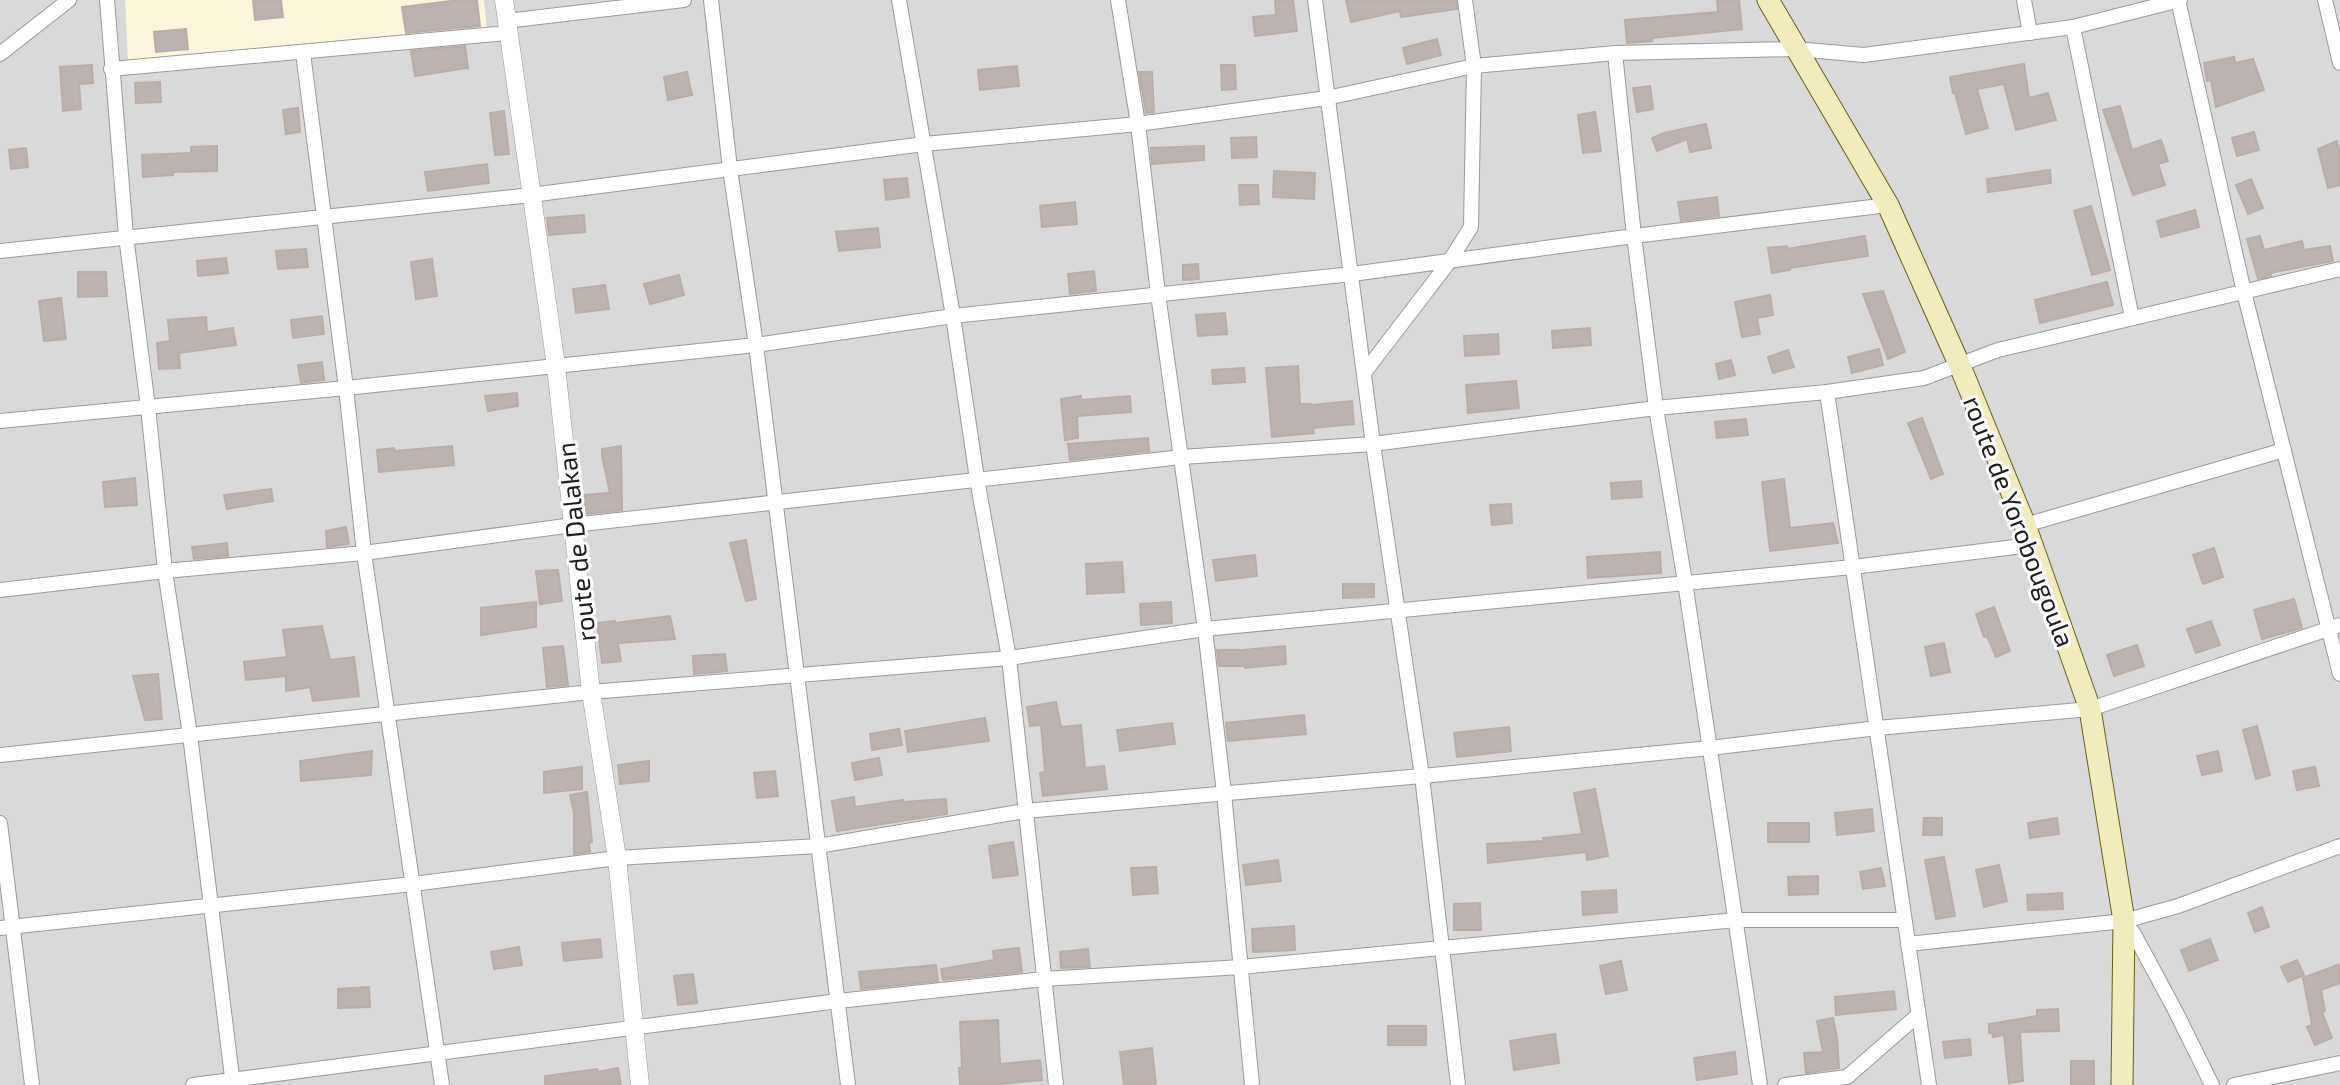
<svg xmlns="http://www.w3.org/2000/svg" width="2340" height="1085" font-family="'Exo 2',sans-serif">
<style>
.residential{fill:#dad9d9}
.education{fill:#fbf6dc}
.building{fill:#bcb2af;stroke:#bcaca6;stroke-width:2}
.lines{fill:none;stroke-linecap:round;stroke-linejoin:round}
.minor-casing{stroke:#999;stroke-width:16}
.tertiary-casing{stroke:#999;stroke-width:19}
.secondary-casing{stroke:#66610f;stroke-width:23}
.minor{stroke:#fff;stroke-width:14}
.tertiary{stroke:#fff;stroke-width:18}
.secondary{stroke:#f2ebba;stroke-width:21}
.labels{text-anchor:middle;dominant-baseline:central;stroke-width:6;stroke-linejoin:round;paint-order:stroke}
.street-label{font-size:26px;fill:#1c1c1c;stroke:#fff}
</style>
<rect width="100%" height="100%" fill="#ece7e2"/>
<rect class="residential" x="0" y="0" width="2340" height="1085"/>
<path class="education" d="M 125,0 L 484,0 L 487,29 L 128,61 Z"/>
<g class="building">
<path d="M 253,0 L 281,0 L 283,17 L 255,20 Z"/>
<path d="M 459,0 L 477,0 L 480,26 L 406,33 L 402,7 Z"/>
<path d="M 1275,0 L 1293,0 L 1297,31 L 1255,36 L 1253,17 L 1276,15 Z"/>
<path d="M 1346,0 L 1456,0 L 1457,9 L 1401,17 L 1400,11 L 1351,22 Z"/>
<path d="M 1717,0 L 1739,0 L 1742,29 L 1652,38 L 1652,41 L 1627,43 L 1625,20 L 1718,12 Z"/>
<path d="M 186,29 L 188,49 L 156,52 L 154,32 Z"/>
<path d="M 1437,39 L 1441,55 L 1407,64 L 1403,48 Z"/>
<path d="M 465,46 L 468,68 L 415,76 L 411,51 Z"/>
<path d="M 2234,57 L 2235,63 L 2253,59 L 2264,90 L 2216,107 L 2211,80 L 2207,81 L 2204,63 Z"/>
<path d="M 2024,64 L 2029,98 L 2048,93 L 2056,120 L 2016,130 L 2004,84 L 1977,89 L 1988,128 L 1966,134 L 1955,93 L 1953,93 L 1950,77 Z"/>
<path d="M 92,65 L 93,83 L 79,84 L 81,109 L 63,111 L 60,67 Z"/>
<path d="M 1221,65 L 1235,65 L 1236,89 L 1222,90 Z"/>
<path d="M 1017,66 L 1019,86 L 980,90 L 978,70 Z"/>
<path d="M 687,72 L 692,95 L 668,100 L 664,77 Z"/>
<path d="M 1139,72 L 1152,72 L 1154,112 L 1146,113 Z"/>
<path d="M 160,82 L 161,102 L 136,103 L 135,83 Z"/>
<path d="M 1650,86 L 1653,109 L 1637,112 L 1633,88 Z"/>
<path d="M 2120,106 L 2132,150 L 2161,140 L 2168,161 L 2158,164 L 2165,185 L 2133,195 L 2103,110 Z"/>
<path d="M 298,108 L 300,132 L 286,134 L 283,110 Z"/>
<path d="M 504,111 L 509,154 L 495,155 L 490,113 Z"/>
<path d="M 1595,112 L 1601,151 L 1583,153 L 1578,115 Z"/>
<path d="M 1706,124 L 1711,148 L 1690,152 L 1687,139 L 1657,151 L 1652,138 L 1664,133 Z"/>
<path d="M 2254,132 L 2259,150 L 2237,156 L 2232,138 Z"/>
<path d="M 1256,137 L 1257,157 L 1232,158 L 1231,138 Z"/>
<path d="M 2337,141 L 2340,154 L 2340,185 L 2328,188 L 2318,149 Z"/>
<path d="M 217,146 L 217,171 L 173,172 L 173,175 L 143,177 L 142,155 L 191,153 L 191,147 Z"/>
<path d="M 1204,146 L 1204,160 L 1152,164 L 1151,148 Z"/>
<path d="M 26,148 L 28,167 L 11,169 L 9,150 Z"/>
<path d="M 487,164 L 489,183 L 428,191 L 425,172 Z"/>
<path d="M 2050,170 L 2051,183 L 1988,192 L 1987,179 Z"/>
<path d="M 1274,171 L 1315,173 L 1314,199 L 1273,197 Z"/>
<path d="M 907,178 L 909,197 L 886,200 L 884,180 Z"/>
<path d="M 2251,179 L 2263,208 L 2248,214 L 2236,185 Z"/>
<path d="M 1239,185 L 1258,185 L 1259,204 L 1240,205 Z"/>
<path d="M 1717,197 L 1719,216 L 1681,221 L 1678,202 Z"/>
<path d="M 1075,202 L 1077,224 L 1042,227 L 1040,206 Z"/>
<path d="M 2091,206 L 2110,270 L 2092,275 L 2074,211 Z"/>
<path d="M 2195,210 L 2199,227 L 2161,237 L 2157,221 Z"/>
<path d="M 584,215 L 585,232 L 549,235 L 547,218 Z"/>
<path d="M 878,228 L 880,247 L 839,251 L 836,232 Z"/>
<path d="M 1865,236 L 1868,256 L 1790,268 L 1790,270 L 1772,273 L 1768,248 L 1787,246 L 1787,249 Z"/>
<path d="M 2260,236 L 2264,250 L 2302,241 L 2304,250 L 2330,246 L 2333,261 L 2270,273 L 2271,276 L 2258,279 L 2247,239 Z"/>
<path d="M 306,249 L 308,267 L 278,269 L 276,251 Z"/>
<path d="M 226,258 L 228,273 L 198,276 L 197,261 Z"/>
<path d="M 432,259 L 437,296 L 416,299 L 411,262 Z"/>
<path d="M 1198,264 L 1199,279 L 1183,280 L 1183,265 Z"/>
<path d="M 1094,271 L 1096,291 L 1070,294 L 1068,274 Z"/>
<path d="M 78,272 L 106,272 L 107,296 L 78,297 Z"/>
<path d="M 679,275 L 684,295 L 650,304 L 644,284 Z"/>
<path d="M 2107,282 L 2113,305 L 2040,323 L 2035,300 Z"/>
<path d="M 605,285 L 609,309 L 576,313 L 573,289 Z"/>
<path d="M 1883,291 L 1905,352 L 1888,359 L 1863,294 Z"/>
<path d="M 1770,295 L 1773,315 L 1757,318 L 1760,334 L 1742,337 L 1735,302 Z"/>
<path d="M 61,298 L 66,339 L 44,341 L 39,301 Z"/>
<path d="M 1225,313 L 1227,334 L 1198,336 L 1196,315 Z"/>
<path d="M 322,316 L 324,334 L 293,338 L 291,320 Z"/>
<path d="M 206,317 L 207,332 L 233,328 L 236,345 L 179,353 L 180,368 L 159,369 L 157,343 L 170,341 L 168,320 Z"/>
<path d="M 1590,328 L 1591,345 L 1553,348 L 1552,331 Z"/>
<path d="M 1498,334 L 1499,354 L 1465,356 L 1464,336 Z"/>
<path d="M 1879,349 L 1883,365 L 1852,373 L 1848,357 Z"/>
<path d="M 1788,350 L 1794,367 L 1773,373 L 1768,357 Z"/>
<path d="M 1731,360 L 1735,375 L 1719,379 L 1716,364 Z"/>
<path d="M 322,362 L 324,380 L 301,383 L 298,365 Z"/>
<path d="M 1298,366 L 1300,404 L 1311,404 L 1312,405 L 1352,401 L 1354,424 L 1313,428 L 1314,433 L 1272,437 L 1266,368 Z"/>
<path d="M 1244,368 L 1245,382 L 1213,384 L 1212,370 Z"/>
<path d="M 1516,381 L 1519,408 L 1468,413 L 1466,385 Z"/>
<path d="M 517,393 L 518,406 L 488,411 L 485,396 Z"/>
<path d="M 1081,396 L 1081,400 L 1130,396 L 1131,412 L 1077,416 L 1078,438 L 1065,440 L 1061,399 Z"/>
<path d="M 1922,418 L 1943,474 L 1931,479 L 1908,423 Z"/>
<path d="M 1746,419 L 1748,435 L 1717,438 L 1715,422 Z"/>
<path d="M 1148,438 L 1149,451 L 1070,460 L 1068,444 Z"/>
<path d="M 452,446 L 454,465 L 379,472 L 377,450 L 394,448 L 395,451 Z"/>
<path d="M 621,446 L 622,510 L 586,514 L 584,495 L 610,493 L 602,456 L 602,449 Z"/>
<path d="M 135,478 L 137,505 L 105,507 L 103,482 Z"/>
<path d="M 1784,479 L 1790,528 L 1833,523 L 1838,543 L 1770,551 L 1762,482 Z"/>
<path d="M 1641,481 L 1642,497 L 1612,499 L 1611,483 Z"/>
<path d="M 271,489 L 273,501 L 227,509 L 224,495 Z"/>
<path d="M 1511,504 L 1512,523 L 1492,525 L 1490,505 Z"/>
<path d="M 346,527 L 349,544 L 327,547 L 326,531 Z"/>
<path d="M 746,540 L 756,599 L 746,601 L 730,543 Z"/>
<path d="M 227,543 L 228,556 L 194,559 L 192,547 Z"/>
<path d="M 2214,548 L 2223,577 L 2203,584 L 2193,555 Z"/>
<path d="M 1660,552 L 1661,573 L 1588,578 L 1587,557 Z"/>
<path d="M 1255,555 L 1257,576 L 1216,581 L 1213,560 Z"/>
<path d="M 1122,562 L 1124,592 L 1087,594 L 1086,564 Z"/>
<path d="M 558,570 L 562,601 L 540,604 L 536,571 Z"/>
<path d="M 1343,584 L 1374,584 L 1374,597 L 1343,598 Z"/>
<path d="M 2294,599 L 2302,628 L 2262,639 L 2254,610 Z"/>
<path d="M 536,602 L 536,627 L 481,635 L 481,608 Z"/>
<path d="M 1171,602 L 1172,623 L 1141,625 L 1140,604 Z"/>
<path d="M 1994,607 L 2010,651 L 1996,657 L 1987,636 L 1984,637 L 1976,614 Z"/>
<path d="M 670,616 L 675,639 L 618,643 L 621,661 L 602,663 L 597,623 L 615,621 L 615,623 Z"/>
<path d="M 2211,621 L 2220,645 L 2196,653 L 2187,629 Z"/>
<path d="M 322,626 L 330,660 L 354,657 L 359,696 L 313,701 L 310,687 L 286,691 L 286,676 L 246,680 L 244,662 L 287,657 L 283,630 Z"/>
<path d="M 1944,643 L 1950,672 L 1931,676 L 1925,647 Z"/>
<path d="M 2137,645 L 2144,666 L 2114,676 L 2107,655 Z"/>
<path d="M 563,646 L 568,685 L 547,687 L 543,648 Z"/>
<path d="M 1285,646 L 1286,664 L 1245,668 L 1245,666 L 1219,666 L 1217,650 L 1243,650 Z"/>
<path d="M 725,654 L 727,671 L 694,674 L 693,656 Z"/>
<path d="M 158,674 L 162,719 L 145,720 L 133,676 Z"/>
<path d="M 1056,702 L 1061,727 L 1081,725 L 1085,768 L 1104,766 L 1107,789 L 1043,796 L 1040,773 L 1045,772 L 1041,725 L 1030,726 L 1027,707 Z"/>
<path d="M 1304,715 L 1306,734 L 1228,741 L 1226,723 Z"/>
<path d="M 985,718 L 989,741 L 908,752 L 905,731 Z"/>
<path d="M 1172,723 L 1175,744 L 1120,751 L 1117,730 Z"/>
<path d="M 2257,726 L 2270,775 L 2256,779 L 2243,730 Z"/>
<path d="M 1509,727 L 1511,751 L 1457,757 L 1454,733 Z"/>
<path d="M 899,729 L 902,745 L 872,750 L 870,734 Z"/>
<path d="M 372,751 L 371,775 L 301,781 L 300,761 Z"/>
<path d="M 2218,751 L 2222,771 L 2202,775 L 2197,756 Z"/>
<path d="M 879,758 L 882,775 L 855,780 L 852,763 Z"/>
<path d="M 649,761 L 649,781 L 620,784 L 618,765 Z"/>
<path d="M 582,767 L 582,789 L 544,793 L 544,772 Z"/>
<path d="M 2315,767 L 2319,786 L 2297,790 L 2293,771 Z"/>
<path d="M 775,771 L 778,796 L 757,798 L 754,773 Z"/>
<path d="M 1595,789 L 1608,856 L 1587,860 L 1586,852 L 1488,863 L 1487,844 L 1544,841 L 1543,838 L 1582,834 L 1574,793 Z"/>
<path d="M 587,792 L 592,842 L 589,843 L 590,852 L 574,854 L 574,813 L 570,795 Z"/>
<path d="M 854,797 L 855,807 L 903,800 L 903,802 L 946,799 L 947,814 L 837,831 L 832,801 Z"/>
<path d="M 1872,809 L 1874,831 L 1837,835 L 1835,813 Z"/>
<path d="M 1924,818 L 1942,818 L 1942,835 L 1923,835 Z"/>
<path d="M 2057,818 L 2059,834 L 2030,838 L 2028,823 Z"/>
<rect x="1768" y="823" width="41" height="19"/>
<path d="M 1013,842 L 1018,875 L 993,878 L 989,846 Z"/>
<path d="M 1944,857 L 1955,916 L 1936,919 L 1925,860 Z"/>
<path d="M 1278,860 L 1281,881 L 1246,885 L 1243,865 Z"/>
<path d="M 1999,865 L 2007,901 L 1984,907 L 1976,870 Z"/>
<path d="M 1156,867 L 1158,893 L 1133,895 L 1131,868 Z"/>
<path d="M 1881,868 L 1885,886 L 1863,889 L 1860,872 Z"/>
<path d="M 1818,876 L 1818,894 L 1789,895 L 1788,877 Z"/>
<path d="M 1616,890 L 1617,912 L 1583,915 L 1582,892 Z"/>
<path d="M 2062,893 L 2063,909 L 2028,910 L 2027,895 Z"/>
<path d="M 1480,903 L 1481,930 L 1454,930 L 1454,904 Z"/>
<path d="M 2262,907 L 2269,927 L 2255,932 L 2248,913 Z"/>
<path d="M 1294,926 L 1295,950 L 1253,952 L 1252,929 Z"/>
<path d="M 600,939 L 602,957 L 564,961 L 562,943 Z"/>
<path d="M 2210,939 L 2218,960 L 2189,971 L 2181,950 Z"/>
<path d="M 519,947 L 522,965 L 494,969 L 491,952 Z"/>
<path d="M 1019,948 L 1022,972 L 943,980 L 941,969 L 994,960 L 993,951 Z"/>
<path d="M 1088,949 L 1090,967 L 1061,968 L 1060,952 Z"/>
<path d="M 2297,960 L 2304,975 L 2288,982 L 2281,967 Z"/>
<path d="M 1621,961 L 1627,990 L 1606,994 L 1600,966 Z"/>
<path d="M 2340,964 L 2340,983 L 2321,990 L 2325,1011 L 2322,1012 L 2332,1038 L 2315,1045 L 2307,1027 L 2312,1025 L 2303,978 Z"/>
<path d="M 936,965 L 938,981 L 861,989 L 859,972 Z"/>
<path d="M 693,974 L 697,1003 L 678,1005 L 674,976 Z"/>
<path d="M 369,987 L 370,1007 L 338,1008 L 338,989 Z"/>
<path d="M 1894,991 L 1896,1009 L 1836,1015 L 1835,997 Z"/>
<path d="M 2058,1009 L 2059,1031 L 2020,1032 L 2023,1081 L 2009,1083 L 2004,1035 L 1993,1037 L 1992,1033 L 1989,1033 L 1989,1024 L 2037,1016 L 2037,1010 Z"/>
<path d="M 1833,1018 L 1837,1038 L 1839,1068 L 1806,1073 L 1804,1053 L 1823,1052 L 1817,1021 Z"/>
<path d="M 998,1020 L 1000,1064 L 1040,1060 L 1042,1080 L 989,1085 L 960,1085 L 959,1068 L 962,1068 L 960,1022 Z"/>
<rect x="1388" y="1026" width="38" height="19"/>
<path d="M 1555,1034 L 1559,1063 L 1514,1070 L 1510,1041 Z"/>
<path d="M 1970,1039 L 1971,1055 L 1945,1058 L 1943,1042 Z"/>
<path d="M 1152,1048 L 1156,1085 L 1124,1085 L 1120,1052 Z"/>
<path d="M 1735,1052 L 1737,1074 L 1697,1080 L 1694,1058 Z"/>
<rect x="2071" y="1061" width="23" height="24"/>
<path d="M 618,1068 L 621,1085 L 545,1085 L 545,1076 L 597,1069 L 598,1072 Z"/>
</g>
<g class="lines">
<g class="minor-casing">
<g id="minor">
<path d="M 107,0 L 126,236 L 148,407 L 165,571 L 190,735 L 233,1085"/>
<path d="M 711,0 L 730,169 L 756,345 L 848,1085"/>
<path d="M 899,0 L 953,316 L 977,479 L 1009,658 L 1056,1085"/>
<path d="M 1118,0 L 1138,124 L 1158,294 L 1205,629 L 1224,793 L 1252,1085"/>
<path d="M 1315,0 L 1373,444 L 1422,776 L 1458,1085"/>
<path d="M 2024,0 L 2030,33"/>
<path d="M 2178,0 L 2244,292 L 2340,674"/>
<path d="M 2325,0 L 2340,63"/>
<path d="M 506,21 L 684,0"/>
<path d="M 2073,27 L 2132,318"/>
<path d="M 303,53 L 346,388 L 364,553 L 442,1085"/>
<path d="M 1615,53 L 1634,236 L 1656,408 L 1685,582 L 1760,1085"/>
<path d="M 0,54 L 69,0"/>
<path d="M 111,69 L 507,33"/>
<path d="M 0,251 L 531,195 L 924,144 L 1138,124 L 1327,98 L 1474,66 L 1615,53 L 1796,49 L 1864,55 L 2073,27 L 2180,0"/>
<path d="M 1364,373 L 1449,262 L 1471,227 L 1474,66 L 1465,0"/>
<path d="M 1827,392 L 1929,1085"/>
<path d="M 0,421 L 346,388 L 756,345 L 953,316 L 1352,274 L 1634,236 L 1888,205"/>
<path d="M 2025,525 L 2284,450"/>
<path d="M 0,590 L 165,571 L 364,553 L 573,525 L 1182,457 L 1373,444 L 1656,408 L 1827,392 L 1924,378 L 1998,350 L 2340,269"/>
<path d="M 0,755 L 591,692 L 1009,658 L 1205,629 L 1853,567 L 2031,545"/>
<path d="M 0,823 L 32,1085"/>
<path d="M 2124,921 L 2134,934 L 2176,1012 L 2212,1085"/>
<path d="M 0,928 L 413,884 L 617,858 L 818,846 L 1025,811 L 1422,776 L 1710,748 L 1877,728 L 2090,709 L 2340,625"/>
<path d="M 1908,944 L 2124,921 L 2178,906 L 2340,846"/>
<path d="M 193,1085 L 838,1001 L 1044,979 L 1241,967 L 1736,920 L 1904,920"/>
<path d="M 1785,1085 L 1847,1077 L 1918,1015"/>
<path d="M 2234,1085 L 2340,1063"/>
</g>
</g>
<g class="tertiary-casing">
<path id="tertiary" d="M 504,0 L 556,366 L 591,692 L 617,858 L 640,1085"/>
</g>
<g class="secondary-casing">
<path id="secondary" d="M 1768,0 L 1888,205 L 1960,366 L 2025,525 L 2090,709 L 2124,921 L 2122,1085"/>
</g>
<use href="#minor" class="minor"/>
<use href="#tertiary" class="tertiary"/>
<use href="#secondary" class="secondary"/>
</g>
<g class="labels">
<g class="street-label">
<text transform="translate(2020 521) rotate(69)">route de Yorobougoula</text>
<text transform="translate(575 542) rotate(-96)">route de Dalakan</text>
</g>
</g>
</svg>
